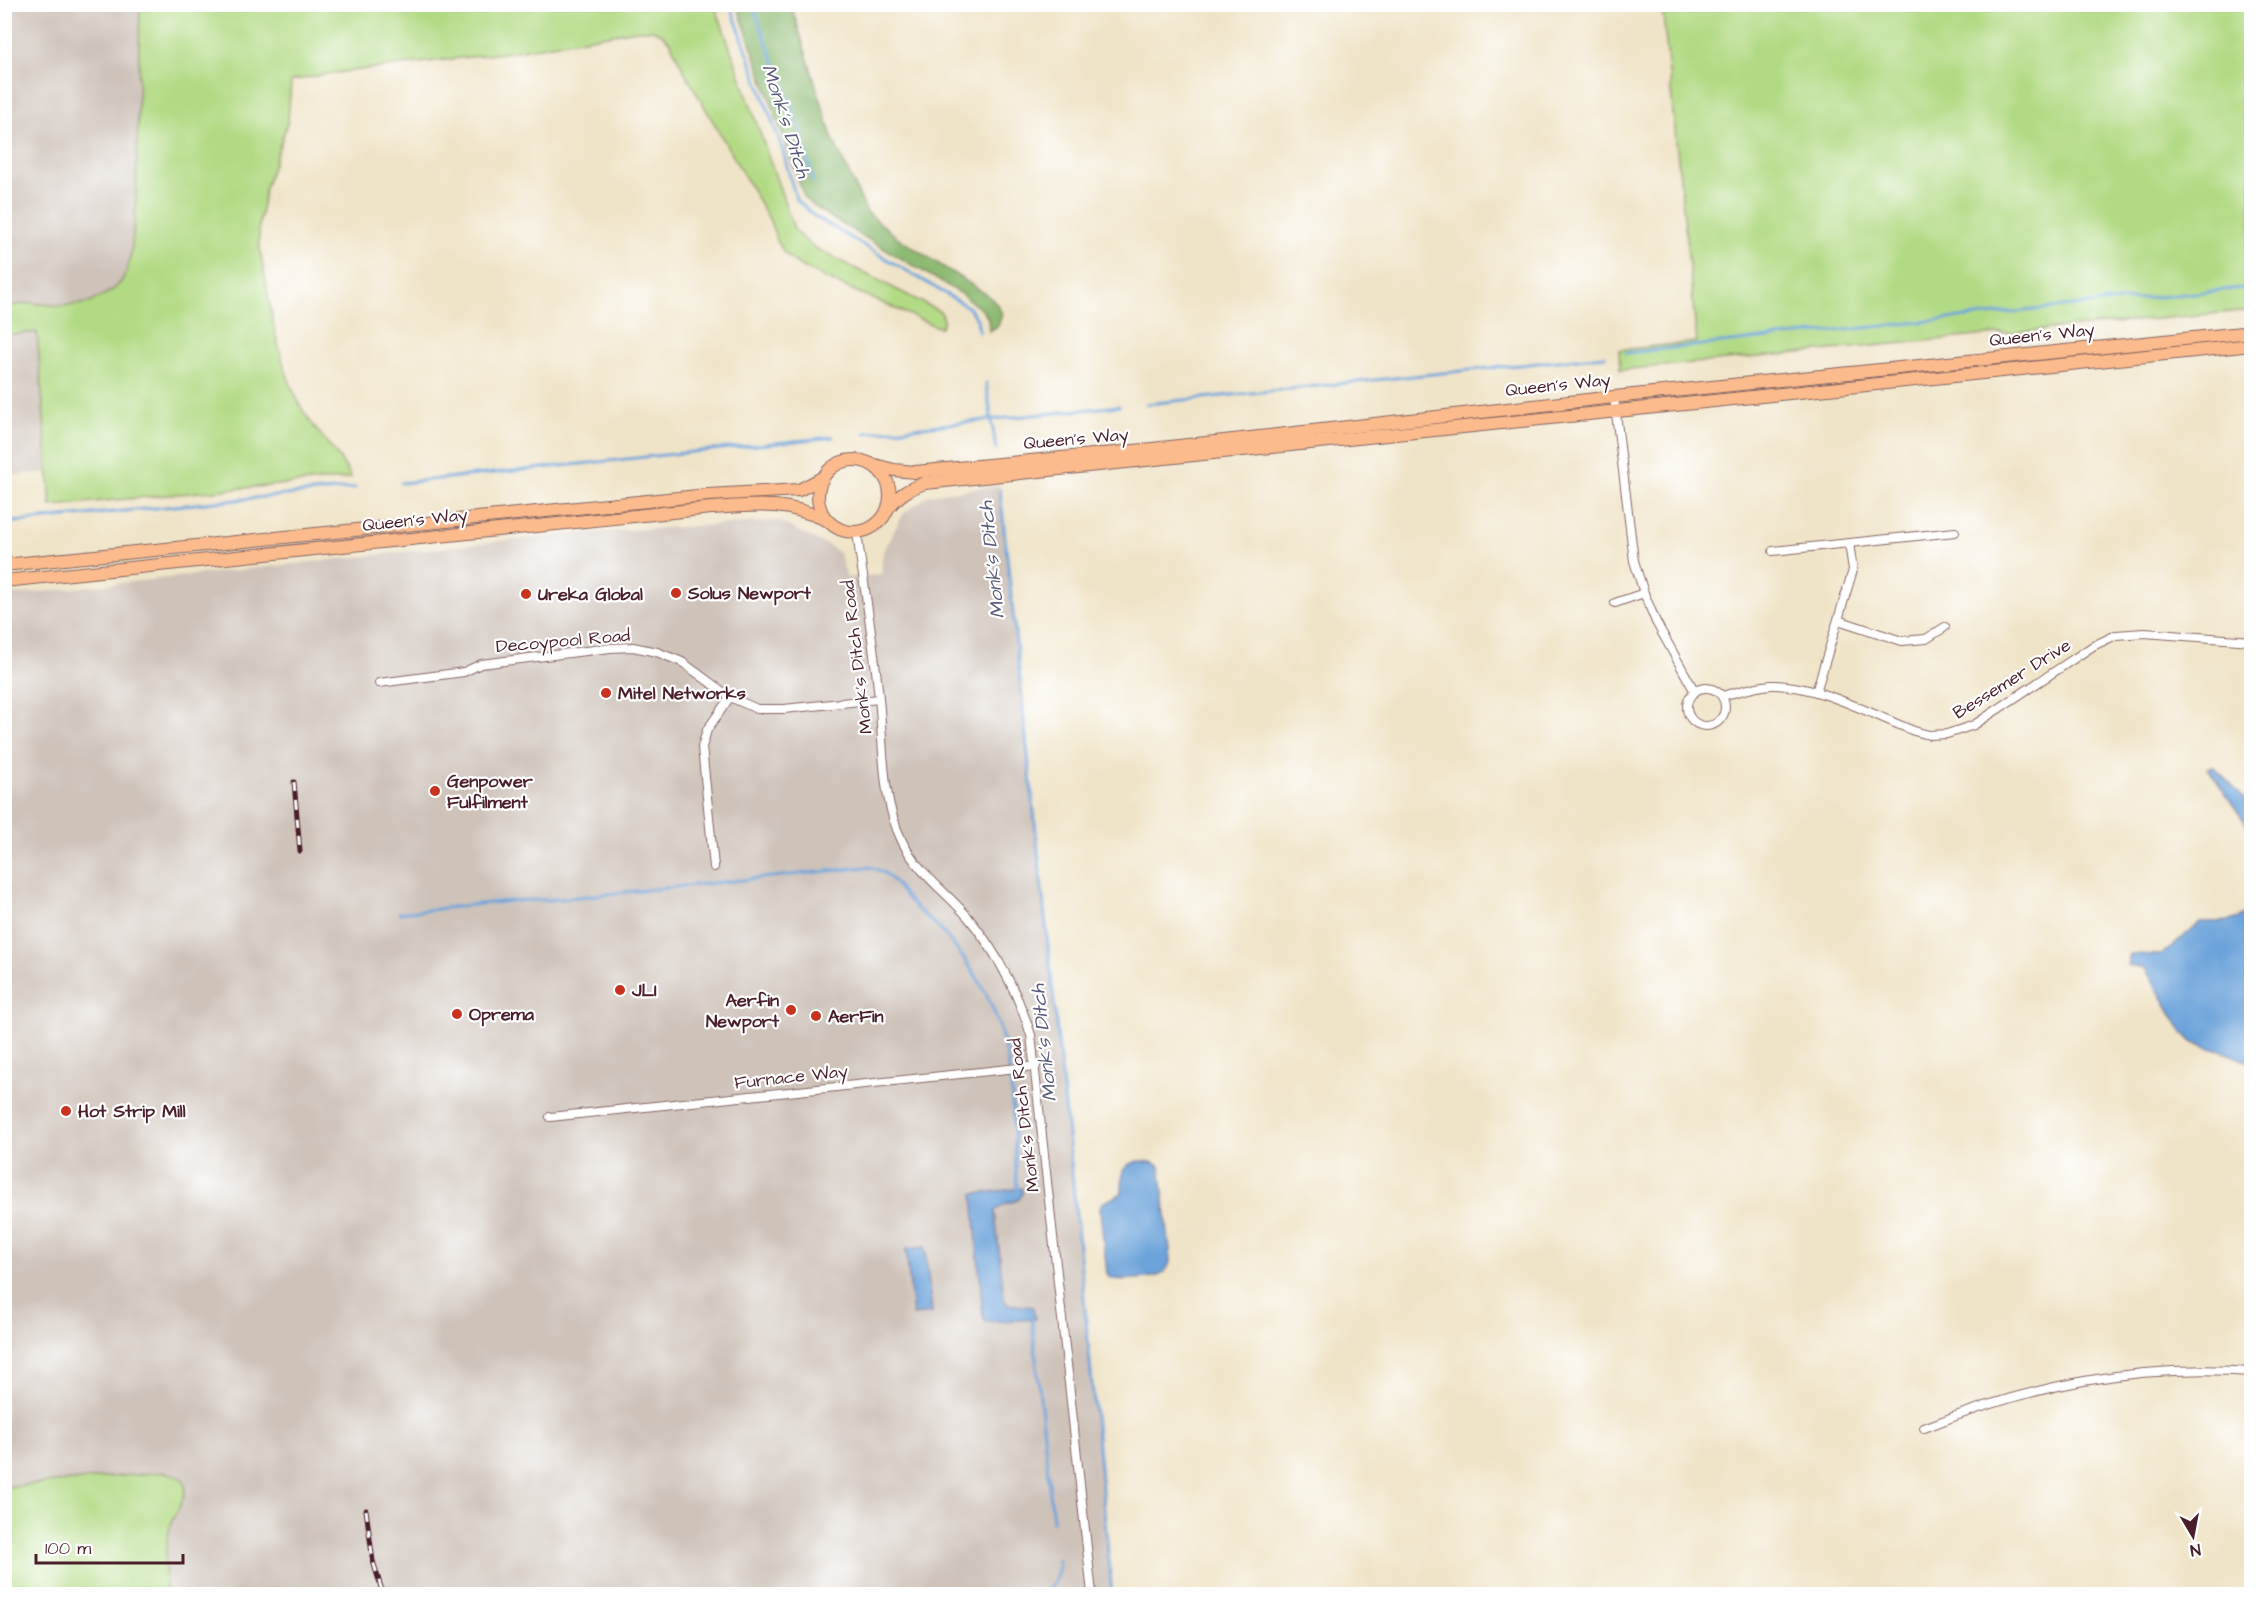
<svg xmlns="http://www.w3.org/2000/svg" width="2256" height="1599" font-family="'Architects Daughter',sans-serif">
<style>
.industrial{fill:#cec2b9}
.green{fill:#b2da84;stroke:#7e7c58;stroke-width:1.5}
.forest{fill:#8dba72;stroke:#6c6c4e;stroke-width:1.5}
.water{fill:#6ca3da;stroke:#5b6182;stroke-width:1.5}
.lines{fill:none;stroke-linecap:round;stroke-linejoin:round}
.stream{stroke:#6ca3da;stroke-width:3}
.minor-casing{stroke:#846462;stroke-width:10}
.primary-casing{stroke:#846462;stroke-width:14}
.minor{stroke:#fff;stroke-width:8}
.primary{stroke:#fbbb8d;stroke-width:12}
.rail-casing{stroke:#4a1f2b;stroke-width:5}
.rail{stroke:#fff;stroke-width:3;stroke-dasharray:9;stroke-linecap:butt}
.poi-dot{fill:#c8321e;stroke:#fff;stroke-width:2}
.labels{text-anchor:middle;dominant-baseline:central;stroke-width:4.5;stroke-linejoin:round;paint-order:stroke}
.street-label{font-size:18px;fill:#4a1f2b;stroke:#fff}
.poi-label{font-size:18px;font-weight:bold;fill:#4a1f2b;stroke:#fff;text-anchor:start}
.water-label{font-size:20px;font-style:italic;fill:#595a7a;stroke:#fff}
</style>
<rect width="100%" height="100%" fill="#fff"/>
<filter id="ink" filterUnits="userSpaceOnUse"><feTurbulence type="fractalNoise" baseFrequency=".0167" numOctaves="2"/><feDisplacementMap in="SourceGraphic" scale="12" xChannelSelector="R" yChannelSelector="G"/><feConvolveMatrix kernelMatrix="1 2 1 2 8 2 1 2 1" color-interpolation-filters="sRGB"/></filter>
<filter id="wash" filterUnits="userSpaceOnUse"><feTurbulence type="fractalNoise" baseFrequency=".008" numOctaves="4" result="noise"/><feDisplacementMap in="SourceGraphic" scale="24" xChannelSelector="R" yChannelSelector="G"/><feGaussianBlur stdDeviation="1.35" result="paint"/><feColorMatrix in="noise" values="0 0 0 0 0 0 0 0 0 0 0 0 0 0 0 0 0 1.4 0 .05"/><feComposite in="paint" operator="in"/></filter>
<g filter="url(#wash)">
<rect width="100%" height="100%" fill="#f0e4c8"/>
<g class="industrial">
<path d="M 5,5 L 140,5 L 136,203 L 131,254 L 121,282 L 102,298 L 89,303 L 61,306 L 32,303 L 5,306 Z"/>
<path d="M 37,332 L 49,472 L 5,476 L 5,335 Z"/>
<path d="M 999,485 L 1072,1173 L 1112,1594 L 5,1594 L 4,596 L 566,534 L 778,521 L 831,547 L 840,554 L 847,578 L 881,574 L 883,551 L 904,513 L 929,495 Z"/>
</g>
<g class="green">
<path d="M 140,4 L 715,5 L 794,229 L 803,239 L 815,248 L 941,312 C 944,319 945,321 940,328 L 832,281 L 799,265 L 785,254 L 778,243 L 770,221 L 684,71 L 670,42 L 662,34 L 652,30 L 636,30 L 511,52 L 327,74 L 291,81 L 288,121 L 265,189 L 259,227 L 259,243 C 269,297 275,358 301,407 C 315,433 339,451 351,478 L 51,506 L 37,332 L 5,335 L 5,306 L 32,303 L 61,306 L 89,303 L 113,290 L 121,282 L 126,272 L 131,254 L 136,203 Z"/>
<path d="M 1662,5 L 2251,5 L 2251,310 L 1620,370 L 1619,350 L 1697,342 Z"/>
<path d="M 163,1472 C 172,1474 183,1475 185,1485 C 188,1498 174,1512 171,1524 C 164,1547 165,1571 166,1594 L 5,1594 L 5,1487 Z"/>
</g>
<path class="forest" d="M 737,5 L 791,5 L 832,137 L 867,212 L 898,238 L 989,296 L 998,306 L 1002,314 L 998,326 L 989,331 L 988,318 L 982,310 L 960,293 L 825,214 L 805,199 Z"/>
<g class="water">
<path d="M 2213,766 L 2251,806 L 2251,831 L 2208,768 Z"/>
<path d="M 2251,909 L 2251,1063 L 2224,1052 L 2193,1043 L 2183,1033 L 2145,968 L 2127,965 L 2130,954 L 2160,955 L 2172,947 L 2200,922 C 2221,921 2235,925 2251,909 Z"/>
<path d="M 1138,1161 L 1151,1162 L 1160,1166 L 1171,1259 C 1169,1265 1167,1272 1160,1275 C 1150,1279 1120,1281 1110,1278 L 1107,1274 L 1100,1210 L 1101,1204 L 1122,1193 L 1123,1170 L 1128,1165 Z"/>
<path d="M 1022,1188 L 1022,1195 L 1018,1200 L 1005,1204 L 995,1211 L 1004,1299 L 1007,1304 L 1033,1307 L 1035,1319 L 986,1322 L 983,1316 L 973,1194 Z"/>
<path d="M 925,1247 L 932,1313 L 913,1315 L 906,1249 Z"/>
</g>
<g class="lines">
<g class="stream">
<path d="M 730,4 L 783,151 L 796,199 L 814,216 L 968,307 L 977,319 L 979,332"/>
<path d="M 752,4 L 801,132 L 813,182"/>
<path d="M 1626,353 L 2252,287"/>
<path d="M 986,383 L 996,449"/>
<path d="M 1146,404 L 1605,356"/>
<path d="M 865,433 L 1119,406"/>
<path d="M 401,483 L 833,437"/>
<path d="M 1000,490 L 1072,1173 L 1112,1594"/>
<path d="M 4,523 L 355,488"/>
<path d="M 399,913 C 449,909 498,899 549,900 L 867,867 C 891,869 899,892 915,907 C 925,916 936,924 945,935 C 964,957 984,985 994,1012 C 1016,1067 1013,1131 1017,1189"/>
<path d="M 1032,1320 L 1053,1521"/>
<path d="M 1039,1594 C 1054,1588 1060,1576 1058,1560"/>
</g>
</g>
</g>
<g filter="url(#ink)">
<g class="lines">
<g class="minor-casing">
<g id="minor">
<path d="M 1614,397 L 1634,561 L 1644,593 L 1656,622 L 1695,692"/>
<path d="M 857,532 C 864,588 874,643 879,699 C 884,746 881,798 902,841 C 918,873 945,891 967,916 C 997,952 1017,991 1031,1035 L 1092,1594"/>
<path d="M 1773,551 L 1955,532"/>
<path d="M 1615,603 L 1644,593"/>
<path d="M 1838,620 L 1902,641 L 1926,639 L 1945,627"/>
<path d="M 379,683 L 464,672 L 481,664 L 610,648 L 633,647 L 657,652 L 682,662 L 730,697 L 757,709 L 784,709 L 879,699"/>
<circle cx="1706" cy="707" r="19"/>
<path d="M 1816,692 L 1853,570 L 1849,543"/>
<path d="M 1722,696 C 1738,692 1755,686 1772,685 C 1816,684 1873,715 1914,731 L 1929,735 L 1947,734 L 1974,725 L 2093,646 L 2116,635 L 2144,633 L 2252,641"/>
<path d="M 714,867 L 702,747 L 707,730 L 730,697"/>
<path d="M 550,1117 L 1036,1066"/>
<path d="M 1924,1428 C 2032,1385 2135,1364 2252,1372"/>
</g>
</g>
<g class="primary-casing">
<g id="primary">
<circle cx="854" cy="496" r="36"/>
<path d="M 871,464 L 894,470 L 915,472 L 1134,451 L 1614,397 L 2252,332"/>
<path d="M 888,508 C 899,495 908,489 925,483 L 2252,345"/>
<path d="M 4,565 L 708,495 L 799,490 L 822,478"/>
<path d="M 4,581 L 711,508 C 757,505 783,501 827,520"/>
</g>
</g>
<use href="#minor" class="minor"/>
<use href="#primary" class="primary"/>
<g class="rail-casing">
<g id="rail">
<path d="M 294,782 L 300,851"/>
<path d="M 366,1510 L 373,1561 L 383,1594"/>
</g>
</g>
<use href="#rail" class="rail"/>
</g>
</g>
<g class="poi-dot">
<circle cx="676" cy="593" r="6"/>
<circle cx="526" cy="594" r="6"/>
<circle cx="606" cy="693" r="6"/>
<circle cx="435" cy="791" r="6"/>
<circle cx="620" cy="990" r="6"/>
<circle cx="791" cy="1010" r="6"/>
<circle cx="457" cy="1014" r="6"/>
<circle cx="816" cy="1016" r="6"/>
<circle cx="66" cy="1111" r="6"/>
</g>
<g class="labels">
<g class="street-label">
<text transform="translate(2042 335) rotate(-6)">Queen's Way</text>
<text transform="translate(1558 385) rotate(-6)">Queen's Way</text>
<text transform="translate(1076 439) rotate(-5)">Queen's Way</text>
<text transform="translate(415 520) rotate(-6)">Queen's Way</text>
<text transform="translate(563 641) rotate(-5)">Decoypool Road</text>
<text transform="translate(857 657) rotate(-97)">Monk's Ditch Road</text>
<text transform="translate(2012 679) rotate(-32)">Bessemer Drive</text>
<text transform="translate(791 1077) rotate(-6)">Furnace Way</text>
<text transform="translate(1024 1115) rotate(-97)">Monk's Ditch Road</text>
</g>
<g class="poi-label">
<text x="688" y="593">Solus Newport</text>
<text x="538" y="594">Ureka Global</text>
<text x="618" y="693">Mitel Networks</text>
<text x="447" y="781">Genpower<tspan x="447" dy="21">Fulfilment</tspan></text>
<text x="632" y="990">JLI</text>
<text x="779" y="1000" text-anchor="end">Aerfin<tspan x="779" dy="21">Newport</tspan></text>
<text x="469" y="1014">Oprema</text>
<text x="828" y="1016">AerFin</text>
<text x="78" y="1111">Hot Strip Mill</text>
</g>
<g class="water-label">
<text transform="translate(786 121) rotate(72)">Monk's Ditch</text>
<text transform="translate(992 560) rotate(-96)">Monk's Ditch</text>
<text transform="translate(1044 1043) rotate(-96)">Monk's Ditch</text>
</g>
</g>
<rect width="2256" height="1599" fill="none" stroke="#fff" stroke-width="24"/>
<g transform="translate(2193 1536) rotate(170)" stroke="#ffffff" stroke-width="4.5" paint-order="stroke">
<path d="M0-4.5L10 22L0 15L-10 22Z" fill="#4a1f2b"/>
<text y="-9" font-size="16" font-weight="bold" text-anchor="middle" fill="#4a1f2b">N</text>
</g>
<path d="M36 1554v9h147v-9" fill="none" stroke="#4a1f2b" stroke-width="3"/>
<text x="45" y="1554" font-size="18" fill="#4a1f2b" stroke="#ffffff" stroke-width="4.5" paint-order="stroke">100 m</text>
</svg>
